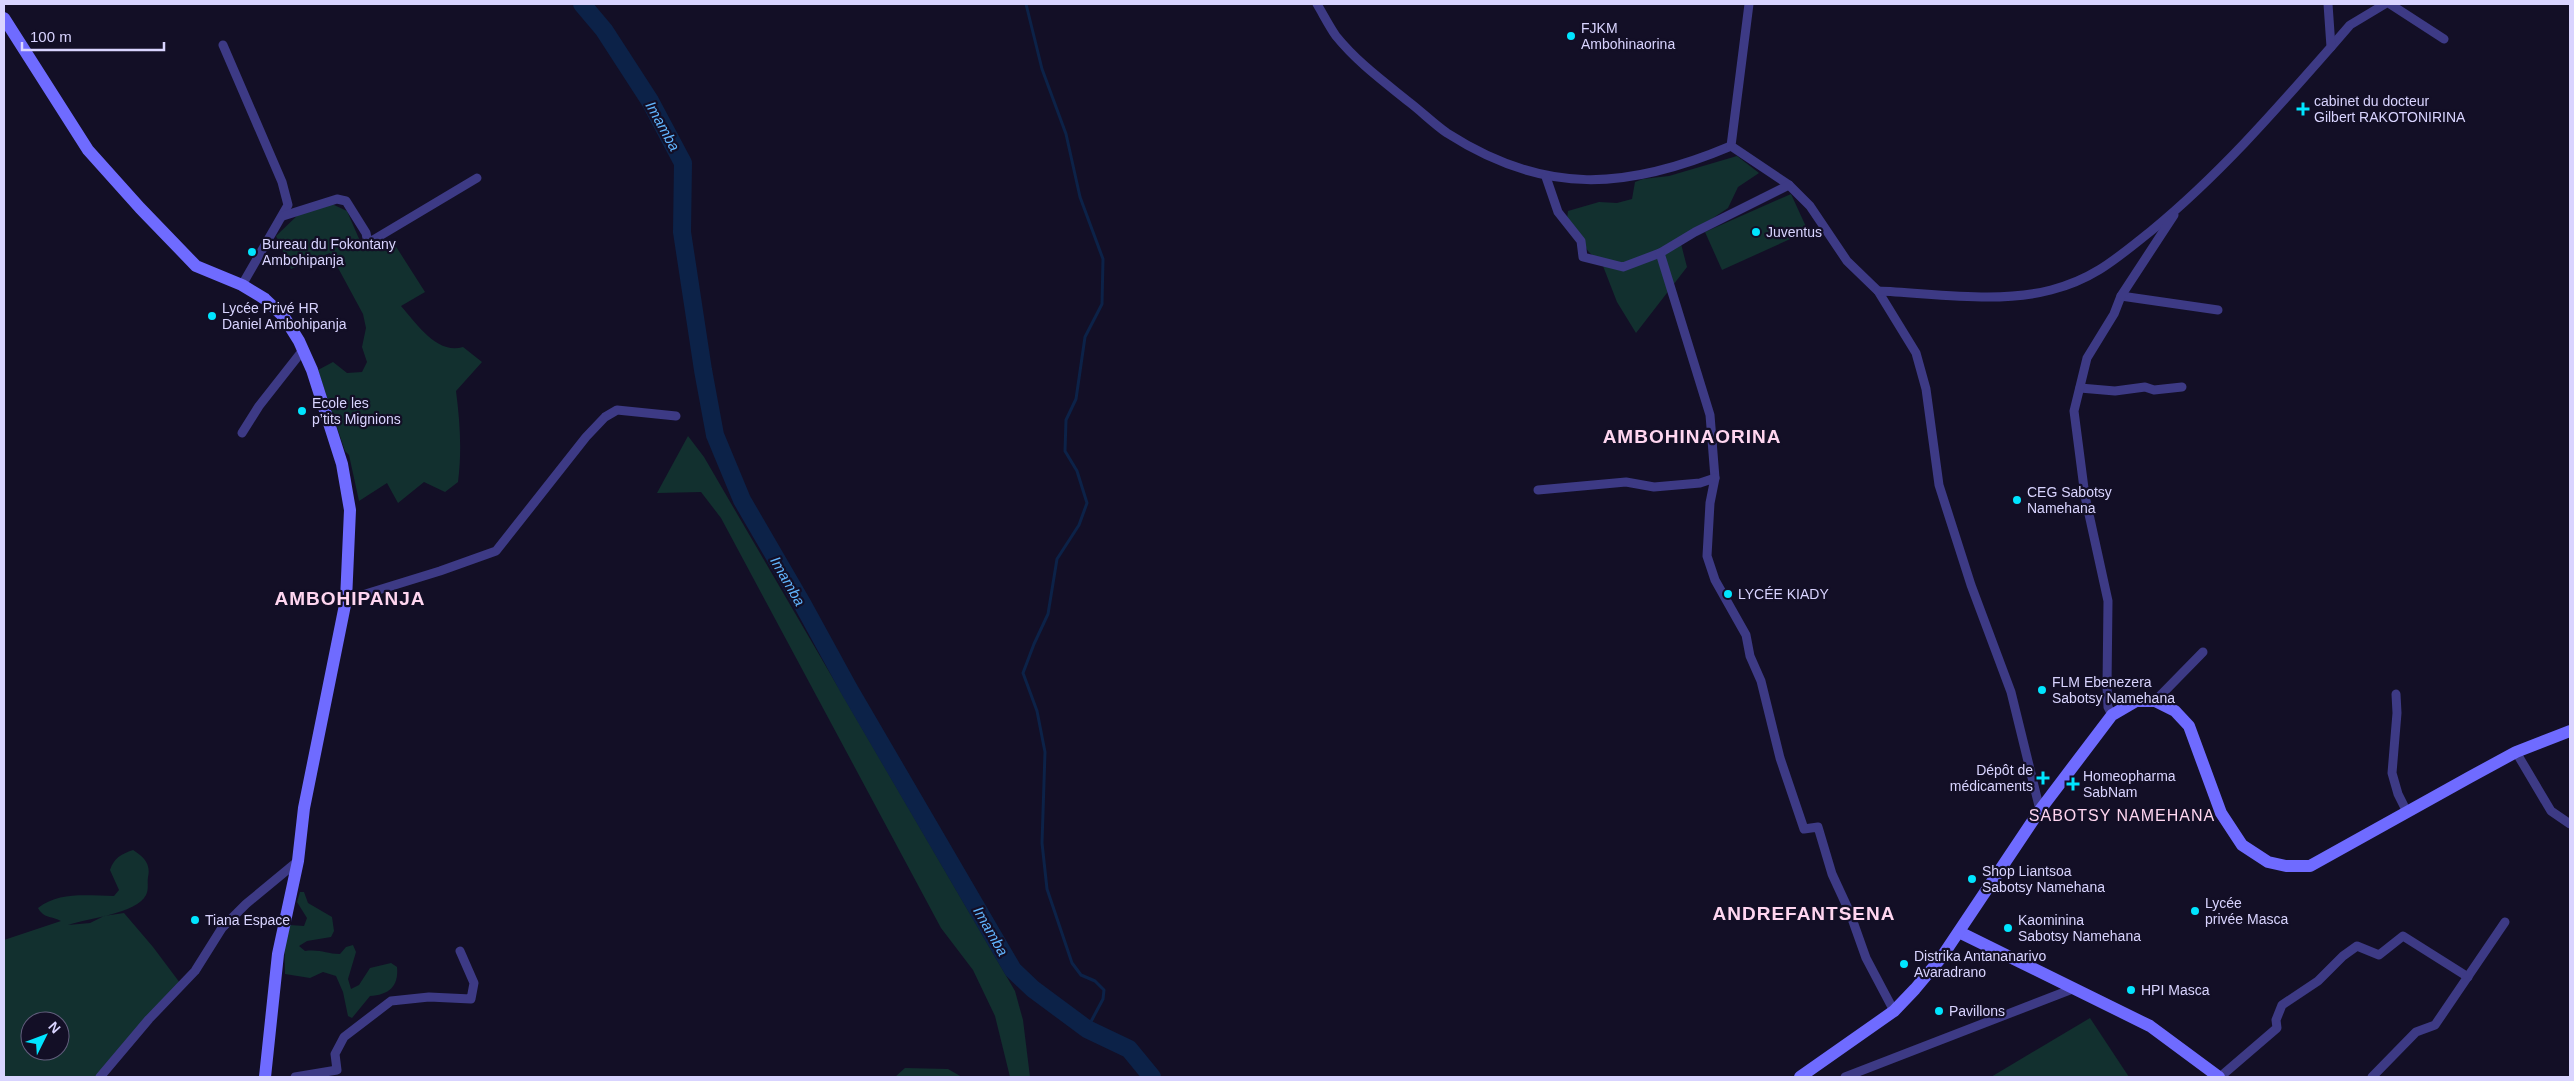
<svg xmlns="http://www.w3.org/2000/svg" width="2574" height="1081" font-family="Arial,sans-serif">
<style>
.green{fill:#12302f;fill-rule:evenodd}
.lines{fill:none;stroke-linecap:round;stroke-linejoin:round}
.stream{stroke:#0c2248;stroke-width:3}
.river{stroke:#0c2248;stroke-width:18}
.street{stroke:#3d3a85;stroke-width:9}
.secondary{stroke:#6f6bff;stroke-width:12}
.poi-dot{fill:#00e5ff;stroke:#130f26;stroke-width:2}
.labels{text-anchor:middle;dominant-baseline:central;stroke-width:4.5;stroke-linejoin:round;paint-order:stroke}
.poi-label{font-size:14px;fill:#d9d4ff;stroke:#130f26;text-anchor:start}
.water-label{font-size:15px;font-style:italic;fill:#62b6ff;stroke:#130f26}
.quarter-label{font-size:16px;letter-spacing:1px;fill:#ffd6f0;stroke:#130f26}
.district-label{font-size:19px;font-weight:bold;letter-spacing:1px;fill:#ffd6f0;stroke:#130f26}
</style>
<rect width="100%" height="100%" fill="#130f26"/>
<g class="green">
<path d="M 1737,156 L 1759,173 L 1738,187 L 1728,208 L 1680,240 L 1687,267 L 1636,333 L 1617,302 L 1603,266 L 1588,251 L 1567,219 L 1568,211 L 1599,202 L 1617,203 L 1632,199 L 1635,182 L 1643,179 L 1669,176 Z"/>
<path d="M 1791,194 L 1808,231 L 1722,270 L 1705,232 Z"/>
<path d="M 332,204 L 347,211 L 363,248 L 381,243 L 385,250 L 395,245 L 425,292 L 401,306 C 416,323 437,355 463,347 L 482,362 L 456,391 C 460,422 462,451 458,482 L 445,492 L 424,482 L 398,503 L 387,483 L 359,501 L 349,455 L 345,451 L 318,370 L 333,362 L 347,373 L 362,372 L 367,362 L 362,347 L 366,328 L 363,314 L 330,253 L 291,269 L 276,236 L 300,213 Z"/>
<path d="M 688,436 L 704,457 L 1015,991 L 1023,1020 L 1030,1077 L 1010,1077 L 995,1016 L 973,970 L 941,928 L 721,518 L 701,492 L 657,493 Z"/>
<path d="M 133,850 C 144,857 151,864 148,877 C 147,883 149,889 146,895 C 136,914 88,918 68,925 L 90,923 L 104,916 L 124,913 L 153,947 L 180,983 L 98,1077 L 4,1077 L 4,940 L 61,921 C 53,916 44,919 38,908 C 60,891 88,896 114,896 L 119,890 L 110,870 C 114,858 121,854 133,850 ZM 30,1021 L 60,1021 L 60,1051 L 30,1051 Z"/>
<path d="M 300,892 L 304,892 L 308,903 L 332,917 L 334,931 L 331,937 L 307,941 L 299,946 L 305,951 C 321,949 326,954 340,954 L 346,947 L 353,945 L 356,952 L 348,979 L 351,989 L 359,985 L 370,968 L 391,963 L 397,967 C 399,987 388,995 370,996 L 352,1018 L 348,1016 L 343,992 L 336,976 L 323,972 L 310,978 L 285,974 L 284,929 L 290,925 L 304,926 L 307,918 L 297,902 Z"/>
<path d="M 2090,1018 L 2129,1077 L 1991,1077 Z"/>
<path d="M 905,1068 L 948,1069 L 962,1077 L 895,1077 Z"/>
</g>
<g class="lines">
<path class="stream" d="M 1026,4 L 1042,69 L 1066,134 L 1080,197 L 1103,259 L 1102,304 L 1085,337 L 1076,399 L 1066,420 L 1065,451 L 1077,471 L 1087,503 L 1079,525 L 1057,559 L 1048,614 L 1034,644 L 1023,673 L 1037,711 L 1045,752 L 1042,843 L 1047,889 L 1072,963 L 1081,975 L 1095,981 L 1104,990 L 1103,999 L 1087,1029"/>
<path class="river" d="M 582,4 L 604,30 L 650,101 L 683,163 L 682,232 L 703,370 L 715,435 L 742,500 L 803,605 L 849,689 L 1013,970 L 1033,989 L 1087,1029 L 1129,1049 L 1152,1077"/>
<g class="street">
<path d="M 1317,4 C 1323,14 1329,26 1336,36 C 1357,62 1383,81 1409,102 C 1422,112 1434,124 1447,133 C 1545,196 1627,190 1731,146"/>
<path d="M 1749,4 L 1731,146 L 1789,185 L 1810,206 L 1847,261 L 1878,291 L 1916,353 L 1926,389 L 1939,485 L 1971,585 L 2011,692 L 2040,810"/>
<path d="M 2390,4 L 2444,39"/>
<path d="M 223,45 L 282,182 L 288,205 L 242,285"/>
<path d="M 2331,47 L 2350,25 L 2385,4"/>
<path d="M 1546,177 L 1558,212 L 1581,241 L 1583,257 L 1623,267 L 1660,253 L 1695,232 L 1789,185"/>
<path d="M 283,216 L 337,199 L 346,201 L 366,233 L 368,243 L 477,178"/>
<path d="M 1660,253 L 1710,415 L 1715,478 L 1710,503 L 1707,556 L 1715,580 L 1746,635 L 1750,656 L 1761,681 L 1780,758 L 1804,829 L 1818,827 L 1832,874 L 1850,913 L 1866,958 L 1894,1011"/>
<path d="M 1878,291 C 1932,293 1998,304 2051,290 C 2094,279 2117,258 2151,231 C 2218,176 2274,112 2331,47 L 2328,4"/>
<path d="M 2121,296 L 2218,310"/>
<path d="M 2080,388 L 2115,391 L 2145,387 L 2154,390 L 2182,387"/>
<path d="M 242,433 L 259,406 L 303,350"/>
<path d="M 1538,490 L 1626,482 L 1654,487 L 1700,483 L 1715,478"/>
<path d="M 346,600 L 440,571 L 496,551 L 586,437 L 605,417 L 617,410 L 676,416"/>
<path d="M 2396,694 L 2397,713 L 2392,773 L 2398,794 L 2407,812"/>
<path d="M 2155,701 L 2203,652"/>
<path d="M 2112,715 L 2108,707 L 2107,686 L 2108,601 L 2085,496 L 2074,411 L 2087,358 L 2114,314 L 2121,296 L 2174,215"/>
<path d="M 2516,752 L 2551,811 L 2570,824"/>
<path d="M 100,1077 L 149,1019 L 195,971 L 222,928 L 246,904 L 298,861"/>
<path d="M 295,1077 L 337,1070 L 335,1054 L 344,1037 L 391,1001 L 429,997 L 471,999 L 474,983 L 460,951"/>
<path d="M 1845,1077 L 2075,988"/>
<path d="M 2220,1077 L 2277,1028 L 2276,1020 L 2282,1005 L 2318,981 L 2343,956 L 2357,946 L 2379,955 L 2403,936 L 2468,977"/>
<path d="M 2372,1077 L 2416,1032 L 2435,1025 L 2505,922"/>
</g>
<g class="secondary">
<path d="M 4,18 L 88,150 L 140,208 L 196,266 L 242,285 L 265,299 L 284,317 L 299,341 L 312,370 L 342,464 L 350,510 L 346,600 L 304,808 L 298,861 L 278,954 L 265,1077"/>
<path d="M 1959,932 L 2150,1026 L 2219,1077"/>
<path d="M 1800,1077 L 1894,1011 L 1915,989 L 1941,958 L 2040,810 L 2112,715 L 2136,701 L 2155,701 L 2175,711 L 2189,726 L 2221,813 L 2242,845 L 2268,862 L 2286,866 L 2310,866 L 2470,777 L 2516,752 L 2570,731"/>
</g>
</g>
<g class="poi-dot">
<circle cx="1571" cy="36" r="5"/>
<path d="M2300.5 101.5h5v5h5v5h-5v5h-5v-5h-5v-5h5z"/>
<circle cx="1756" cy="232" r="5"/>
<circle cx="252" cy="252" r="5"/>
<circle cx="212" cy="316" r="5"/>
<circle cx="302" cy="411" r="5"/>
<circle cx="2017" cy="500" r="5"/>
<circle cx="1728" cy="594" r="5"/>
<circle cx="2042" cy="690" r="5"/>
<path d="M2040.5 770.5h5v5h5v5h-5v5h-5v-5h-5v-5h5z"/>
<path d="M2070.5 776.5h5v5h5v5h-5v5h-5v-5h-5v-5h5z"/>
<circle cx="1972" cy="879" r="5"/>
<circle cx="2195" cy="911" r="5"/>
<circle cx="195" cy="920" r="5"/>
<circle cx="2008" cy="928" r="5"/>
<circle cx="1904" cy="964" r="5"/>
<circle cx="2131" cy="990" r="5"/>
<circle cx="1939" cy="1011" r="5"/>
</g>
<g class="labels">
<g class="poi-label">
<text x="1581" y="28">FJKM<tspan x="1581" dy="16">Ambohinaorina</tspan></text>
<text x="2314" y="101">cabinet du docteur<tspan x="2314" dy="16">Gilbert RAKOTONIRINA</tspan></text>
<text x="1766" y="232">Juventus</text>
<text x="262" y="244">Bureau du Fokontany<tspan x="262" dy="16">Ambohipanja</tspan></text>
<text x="222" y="308">Lycée Privé HR<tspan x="222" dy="16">Daniel Ambohipanja</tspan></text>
<text x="312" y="403">Ecole les<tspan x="312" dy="16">p’tits Mignions</tspan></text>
<text x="2027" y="492">CEG Sabotsy<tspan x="2027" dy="16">Namehana</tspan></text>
<text x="1738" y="594">LYCÉE KIADY</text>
<text x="2052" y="682">FLM Ebenezera<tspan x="2052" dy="16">Sabotsy Namehana</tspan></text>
<text x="2033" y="770" text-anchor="end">Dépôt de<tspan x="2033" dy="16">médicaments</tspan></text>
<text x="2083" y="776">Homeopharma<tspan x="2083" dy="16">SabNam</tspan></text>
<text x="1982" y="871">Shop Liantsoa<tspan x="1982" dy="16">Sabotsy Namehana</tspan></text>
<text x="2205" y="903">Lycée<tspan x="2205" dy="16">privée Masca</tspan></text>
<text x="205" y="920">Tiana Espace</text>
<text x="2018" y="920">Kaominina<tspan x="2018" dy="16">Sabotsy Namehana</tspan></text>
<text x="1914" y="956">Distrika Antananarivo<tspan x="1914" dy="16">Avaradrano</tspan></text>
<text x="2141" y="990">HPI Masca</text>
<text x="1949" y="1011">Pavillons</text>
</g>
<g class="water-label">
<text transform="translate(663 126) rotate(61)">Imamba</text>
<text transform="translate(788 581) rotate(60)">Imamba</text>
<text transform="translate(991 931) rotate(60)">Imamba</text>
</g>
<g class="quarter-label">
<text x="2122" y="815">SABOTSY NAMEHANA</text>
</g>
<g class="district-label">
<text x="1692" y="436">AMBOHINAORINA</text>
<text x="350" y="598">AMBOHIPANJA</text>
<text x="1804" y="913">ANDREFANTSENA</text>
</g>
</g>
<rect width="2574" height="1081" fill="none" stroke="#d9d4ff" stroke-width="10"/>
<g transform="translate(45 1036) rotate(48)"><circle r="24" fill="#130f26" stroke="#625e7d"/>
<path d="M0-4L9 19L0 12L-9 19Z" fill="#00e5ff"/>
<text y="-8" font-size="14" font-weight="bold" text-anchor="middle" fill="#d9d4ff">N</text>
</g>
<path d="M22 42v8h142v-8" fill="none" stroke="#d9d4ff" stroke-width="2.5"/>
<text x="30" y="42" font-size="15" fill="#d9d4ff" stroke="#130f26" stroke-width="4" paint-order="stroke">100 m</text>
</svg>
